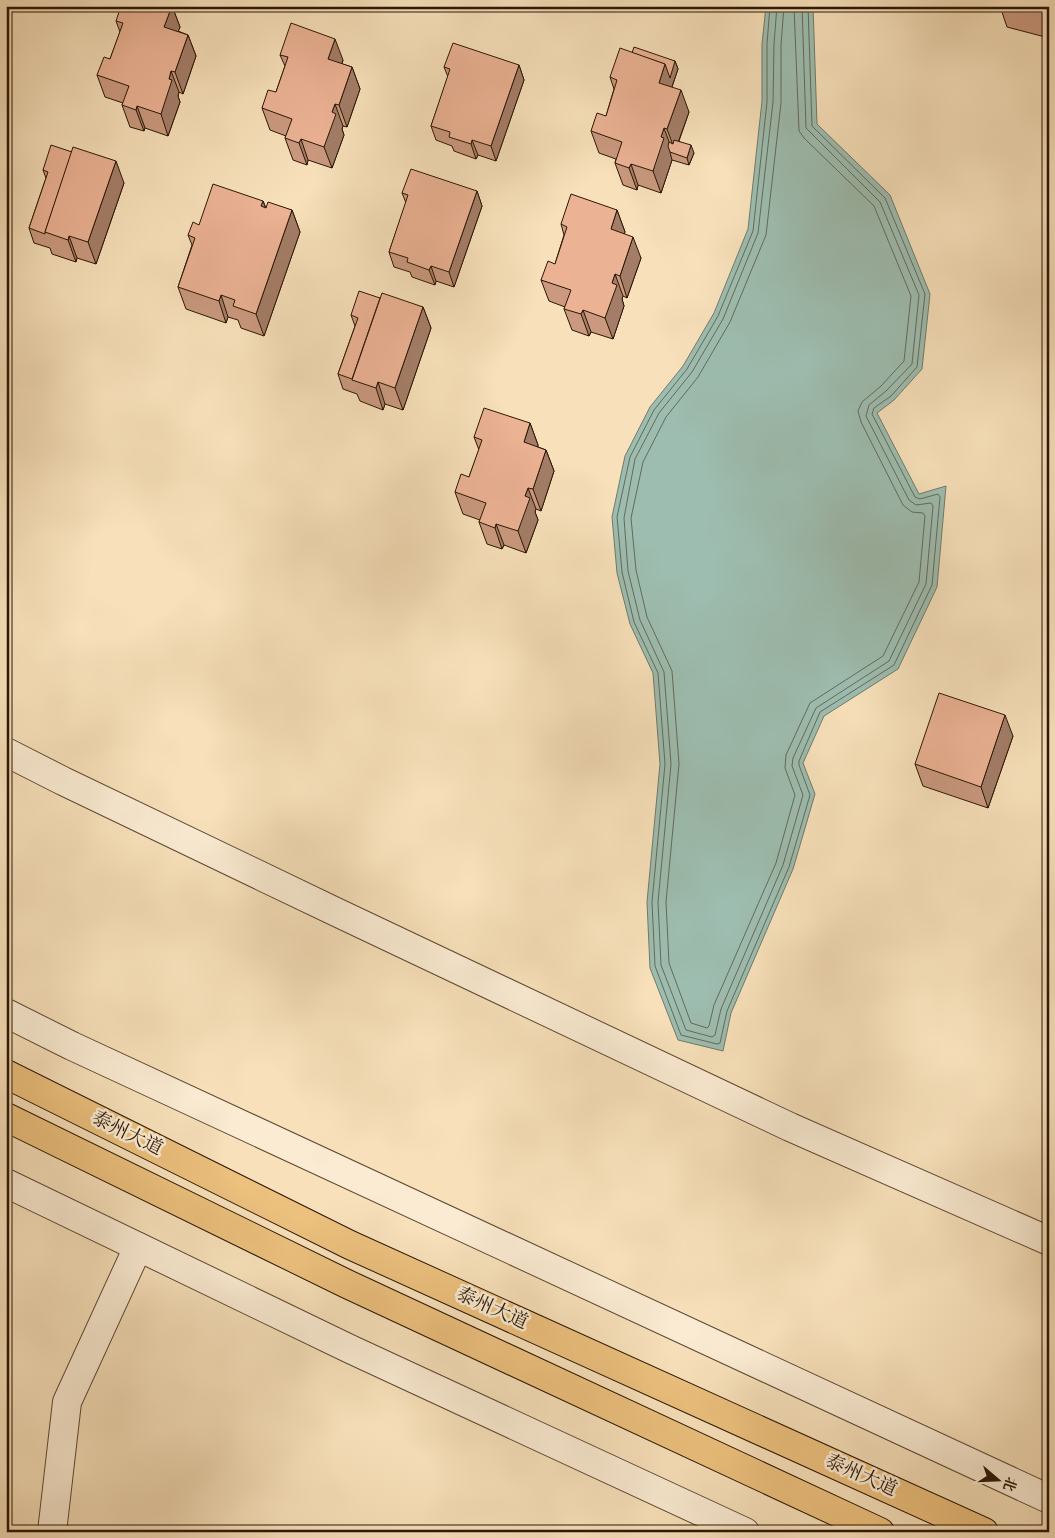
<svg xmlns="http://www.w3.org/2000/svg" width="1055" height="1538" font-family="'IM FELL English','Noto Serif SC',serif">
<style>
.water{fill:#9dbdb0;stroke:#6f7b6b}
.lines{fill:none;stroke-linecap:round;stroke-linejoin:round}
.shore{stroke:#646a5a;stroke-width:1}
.minor-casing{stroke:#5e4932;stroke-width:30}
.highway-casing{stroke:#2b1704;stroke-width:30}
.minor{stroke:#faebd2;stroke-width:28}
.highway{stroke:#ecc07d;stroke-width:28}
.wall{fill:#ca997f;stroke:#2b1704}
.shaded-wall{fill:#a47d68;stroke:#2b1704}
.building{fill:#ebb294;stroke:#2b1704}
.labels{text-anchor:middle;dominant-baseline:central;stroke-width:5;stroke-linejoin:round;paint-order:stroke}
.street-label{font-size:19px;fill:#2b1704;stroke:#faebd2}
</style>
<rect width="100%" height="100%" fill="#f7e0ba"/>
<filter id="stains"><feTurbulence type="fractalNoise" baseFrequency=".004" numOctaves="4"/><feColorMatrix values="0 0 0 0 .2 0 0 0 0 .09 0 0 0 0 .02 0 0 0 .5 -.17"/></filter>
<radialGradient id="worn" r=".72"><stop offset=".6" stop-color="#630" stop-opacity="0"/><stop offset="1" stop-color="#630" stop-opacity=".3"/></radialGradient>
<path class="water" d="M 766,6 L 813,6 L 817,124 L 890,195 L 930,294 L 922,369 L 894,400 L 877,413 L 919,494 L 946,486 L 937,587 L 898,669 L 824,716 L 803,763 L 815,794 L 793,869 L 731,1013 L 723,1051 L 678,1040 L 650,968 L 647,902 L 660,764 L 653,673 L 630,624 L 617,573 L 612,517 L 625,456 L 650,407 L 683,366 L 714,313 L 748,229 L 762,101 L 762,44 Z"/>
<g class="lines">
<g class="shore">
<path d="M 770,6 L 767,44 L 767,102 L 753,231 L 718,316 L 687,369 L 654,410 L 630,457 L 617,517 L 622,572 L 634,622 L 658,673 L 665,764 L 652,902 L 655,966 L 681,1035 L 717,1044 L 720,1043 L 727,1011 L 789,867 L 810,795 L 799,765 L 799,761 L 820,712 L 894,665 L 932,585 L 940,497 L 938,494 L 920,499 L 915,497 L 872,414 L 874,408 L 891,396 L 917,367 L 925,294 L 885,198 L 812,126 L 808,6"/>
<path d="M 777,6 L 774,44 L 773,102 L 758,233 L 723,319 L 692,372 L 659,413 L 635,459 L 624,518 L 628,571 L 640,620 L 664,672 L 671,764 L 658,902 L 661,965 L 686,1030 L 712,1037 L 715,1035 L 721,1009 L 783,865 L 803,795 L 792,766 L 793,758 L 816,708 L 889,661 L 926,584 L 933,506 L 931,503 L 916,505 L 909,500 L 866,416 L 869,405 L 886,391 L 912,364 L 919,295 L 880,202 L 806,128 L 802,6"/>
<path d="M 784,6 L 781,45 L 781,103 L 766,235 L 730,322 L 698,377 L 666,417 L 643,462 L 631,518 L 636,570 L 647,617 L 672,671 L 679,764 L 666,902 L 669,963 L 691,1023 L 707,1028 L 709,1026 L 714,1005 L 776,863 L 795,795 L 785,768 L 786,755 L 810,703 L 883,656 L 919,582 L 925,516 L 923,513 L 912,512 L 903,505 L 861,422 L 858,411 L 862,402 L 881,386 L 904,361 L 911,296 L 874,206 L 804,138 L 799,131 L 794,6"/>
</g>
<g class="minor-casing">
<g id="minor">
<path d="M 6,752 L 63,781 L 334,911 L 790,1127 L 1049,1241"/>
<path d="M 6,1013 L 72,1046 L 1049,1499"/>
<path d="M 6,1183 L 350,1349 L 745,1532"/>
<path d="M 52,1532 L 67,1402 L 138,1247"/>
</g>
</g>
<g class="highway-casing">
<g id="highway">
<path d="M 6,1074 L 350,1245 L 984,1532"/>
<path d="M 6,1117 L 347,1284 L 880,1532"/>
</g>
</g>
<use href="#minor" class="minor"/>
<use href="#highway" class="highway"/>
</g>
<g class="wall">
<path d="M 172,6 L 180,27 L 178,31 L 188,35 L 196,56 L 183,94 L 179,92 L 178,96 L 180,102 L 168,136 L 145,128 L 144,131 L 130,127 L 122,105 L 123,103 L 105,97 L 97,75 L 110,59 L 120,32 L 116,21 Z"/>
<path d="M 1000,6 L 1049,6 L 1049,38 L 1007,27 Z"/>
<path d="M 632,53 L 675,61 L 678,69 L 672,87 L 689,112 L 679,141 L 694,153 L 689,165 L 672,160 L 661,193 L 638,185 L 637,190 L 623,185 L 615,163 L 616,159 L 599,153 L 591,131 L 606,116 L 614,89 L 610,77 Z"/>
<path d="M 280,55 L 343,60 L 342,64 L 352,67 L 360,89 L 347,127 L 343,126 L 342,129 L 344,135 L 332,168 L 308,160 L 307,165 L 293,160 L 285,138 L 286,136 L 270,130 L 262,108 L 276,92 L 285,66 Z"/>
<path d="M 519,65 L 524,80 L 496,161 L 478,155 L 476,159 L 454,151 L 452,146 L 436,140 L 431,126 L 448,77 L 444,67 Z"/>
<path d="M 72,152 L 124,183 L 96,264 L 77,258 L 76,262 L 52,254 L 50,248 L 34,243 L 29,228 L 46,178 L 43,170 Z"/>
<path d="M 477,191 L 482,206 L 454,287 L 436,281 L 435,285 L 412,277 L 410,272 L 394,267 L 389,252 L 406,203 L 402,193 Z"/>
<path d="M 263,201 L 266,208 L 292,210 L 300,232 L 264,336 L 241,328 L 238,320 L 228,317 L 226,323 L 186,309 L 178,287 L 192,245 L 188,235 L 199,225 Z"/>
<path d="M 617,210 L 625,232 L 624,234 L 641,258 L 627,298 L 623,296 L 622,299 L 624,306 L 613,339 L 591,332 L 589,336 L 572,330 L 564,309 L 565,307 L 549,301 L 541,280 L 555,264 L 564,235 L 561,224 Z"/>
<path d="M 380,298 L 423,307 L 431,328 L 403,410 L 385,404 L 383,410 L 360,401 L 357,394 L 343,389 L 338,374 L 355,326 L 351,315 Z"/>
<path d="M 530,423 L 538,445 L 538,447 L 546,450 L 554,471 L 541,511 L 536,509 L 535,512 L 538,520 L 526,553 L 504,545 L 502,549 L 487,544 L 479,522 L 480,520 L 463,514 L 455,492 L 469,477 L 479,450 L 474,437 Z"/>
<path d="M 1049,732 L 1049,749 L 1046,741 Z"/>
<path d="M 1013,736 L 988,808 L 923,786 L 915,764 Z"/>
</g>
<g class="shaded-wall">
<path d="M 172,6 L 180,27 L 172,48 L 164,27 Z"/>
<path d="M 188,35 L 196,56 L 183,94 L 175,72 Z"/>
<path d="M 335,39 L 343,60 L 336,81 L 328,59 Z"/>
<path d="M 675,61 L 678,69 L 666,104 L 659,83 L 665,64 Z"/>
<path d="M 519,65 L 524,80 L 496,161 L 491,146 Z"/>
<path d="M 352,67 L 360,89 L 347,127 L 339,105 Z"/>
<path d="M 171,71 L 179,92 L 178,96 L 180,102 L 168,136 L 161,114 L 169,79 Z"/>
<path d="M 681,90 L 689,112 L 675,151 L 667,129 Z"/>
<path d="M 335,104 L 343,126 L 342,129 L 344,135 L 332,168 L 324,147 L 332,112 Z"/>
<path d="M 137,106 L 145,128 L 144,131 L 136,110 Z"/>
<path d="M 664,128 L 672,150 L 670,152 L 672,160 L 661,193 L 653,171 L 661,137 Z"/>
<path d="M 301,139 L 308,160 L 307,165 L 299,143 Z"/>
<path d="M 472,140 L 478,155 L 476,159 L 471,144 Z"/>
<path d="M 691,145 L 694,153 L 689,165 L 687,158 Z"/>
<path d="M 116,161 L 124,183 L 96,264 L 88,242 Z"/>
<path d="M 631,164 L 638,185 L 637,190 L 629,168 Z"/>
<path d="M 477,191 L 482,206 L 454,287 L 449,272 Z"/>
<path d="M 263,201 L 271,222 L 261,206 Z"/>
<path d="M 292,210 L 300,232 L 264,336 L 256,314 Z"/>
<path d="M 617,210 L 625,232 L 618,251 L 611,229 Z"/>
<path d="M 69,236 L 77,258 L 76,262 L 68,240 Z"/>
<path d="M 633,237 L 641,258 L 627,298 L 620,276 Z"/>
<path d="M 431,266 L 436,281 L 435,285 L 429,270 Z"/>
<path d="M 615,274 L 623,296 L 622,299 L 624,306 L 613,339 L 605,318 L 612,283 Z"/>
<path d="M 221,295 L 228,317 L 226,323 L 219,301 Z"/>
<path d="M 423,307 L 431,328 L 403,410 L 395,388 Z"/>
<path d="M 583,310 L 591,332 L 589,336 L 581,314 Z"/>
<path d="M 378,382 L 385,404 L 383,410 L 376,388 Z"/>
<path d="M 530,423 L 538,445 L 532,464 L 524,442 Z"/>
<path d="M 546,450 L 554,471 L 541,511 L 533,489 Z"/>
<path d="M 528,488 L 536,509 L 535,512 L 538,520 L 526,553 L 518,531 L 525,496 Z"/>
<path d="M 496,524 L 504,545 L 502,549 L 495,528 Z"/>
<path d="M 1005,715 L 1013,736 L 988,808 L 981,787 Z"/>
</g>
<g class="building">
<path d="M 121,6 L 172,6 L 164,27 L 188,35 L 175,72 L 171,71 L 169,79 L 172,80 L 161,114 L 137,106 L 136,110 L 122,105 L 129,86 L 97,75 L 104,57 L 110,59 L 123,23 L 116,21 Z"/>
<path d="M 1024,6 L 1049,6 L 1049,13 Z"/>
<path d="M 291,23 L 335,39 L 328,59 L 352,67 L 339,105 L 335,104 L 332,112 L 336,114 L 324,147 L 301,139 L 299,143 L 285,138 L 292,119 L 262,108 L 268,90 L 276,92 L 288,57 L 280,55 Z"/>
<path d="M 453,43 L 519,65 L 491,146 L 472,140 L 471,144 L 449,137 L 450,132 L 431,126 L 450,69 L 444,67 Z"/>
<path d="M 634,47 L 675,61 L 670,78 L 665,64 L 632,53 Z"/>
<path d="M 620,48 L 665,64 L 659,83 L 681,90 L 667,129 L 664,128 L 661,137 L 664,138 L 653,171 L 631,164 L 629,168 L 615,163 L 622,142 L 591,131 L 597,113 L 606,116 L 617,80 L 610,77 Z"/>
<path d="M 674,140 L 691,145 L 687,158 L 670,152 L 668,146 L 669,142 L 673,144 Z"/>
<path d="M 51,145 L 72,152 L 45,232 L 45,234 L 29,228 L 48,172 L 43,170 Z"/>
<path d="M 73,147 L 116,161 L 88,242 L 69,236 L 68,240 L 45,232 Z"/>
<path d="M 411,169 L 477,191 L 449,272 L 431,266 L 429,270 L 407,262 L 408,258 L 389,252 L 408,195 L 402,193 Z"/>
<path d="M 213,184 L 263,201 L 261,206 L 266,208 L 268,202 L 292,210 L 256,314 L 233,306 L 235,300 L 221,295 L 219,301 L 178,287 L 195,238 L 188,235 L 193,222 L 199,225 Z"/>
<path d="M 571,194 L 617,210 L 611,229 L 633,237 L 620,276 L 615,274 L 612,283 L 617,285 L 605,318 L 583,310 L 581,314 L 564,309 L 571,290 L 541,280 L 548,261 L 555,264 L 567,227 L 561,224 Z"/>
<path d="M 359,291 L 380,298 L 352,379 L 338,374 L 358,318 L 351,315 Z"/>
<path d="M 382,293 L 423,307 L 395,388 L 378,382 L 376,388 L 352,380 Z"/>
<path d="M 484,408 L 530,423 L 524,442 L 546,450 L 533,489 L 528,488 L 525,496 L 530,498 L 518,531 L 496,524 L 495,528 L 479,522 L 486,503 L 455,492 L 461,474 L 469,477 L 482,440 L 474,437 Z"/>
<path d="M 939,693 L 1005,715 L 981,787 L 915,764 Z"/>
<path d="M 1049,732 L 1049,742 L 1046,741 Z"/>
</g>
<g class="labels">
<g class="street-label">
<text transform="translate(127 1134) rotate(26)">泰州大道</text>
<text transform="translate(492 1309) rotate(24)">泰州大道</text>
<text transform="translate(861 1476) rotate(24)">泰州大道</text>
</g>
</g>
<rect width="1055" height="1538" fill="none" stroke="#f7e0ba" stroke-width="25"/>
<rect x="8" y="8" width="1040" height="1523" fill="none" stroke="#2b1704" stroke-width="2.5"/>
<rect x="12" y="12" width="1030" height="1513" fill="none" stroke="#2b1704"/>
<g transform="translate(998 1480) rotate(109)" stroke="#faebd2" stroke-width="4" paint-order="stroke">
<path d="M0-4L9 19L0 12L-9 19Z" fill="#2b1704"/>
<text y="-8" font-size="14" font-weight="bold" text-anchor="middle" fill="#2b1704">北</text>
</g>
<rect width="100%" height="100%" filter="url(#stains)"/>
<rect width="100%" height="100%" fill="url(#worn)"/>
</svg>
